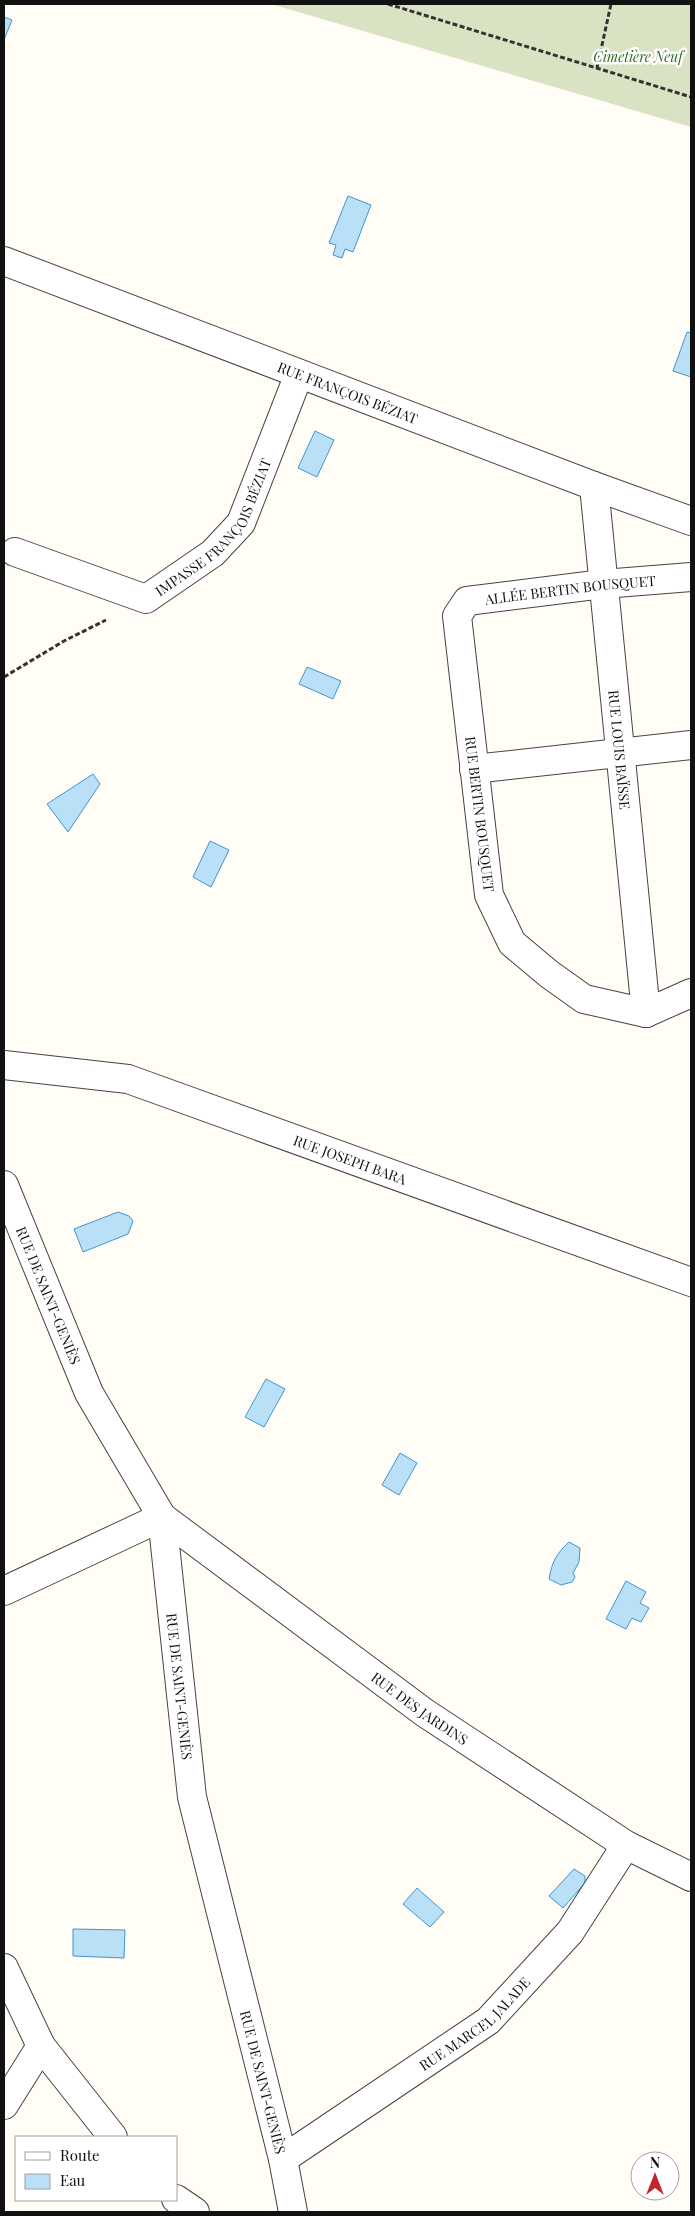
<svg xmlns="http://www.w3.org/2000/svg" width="695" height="2216" font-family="'Playfair Display',serif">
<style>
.cemetery{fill:#d9e3c4}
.water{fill:#b9e0f7;stroke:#3f96cf}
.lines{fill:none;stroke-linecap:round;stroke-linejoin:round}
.street-casing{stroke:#444;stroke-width:30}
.path{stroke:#333;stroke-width:3;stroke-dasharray:5 2.5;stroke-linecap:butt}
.street{stroke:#fff;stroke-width:28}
.labels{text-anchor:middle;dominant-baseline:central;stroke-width:5;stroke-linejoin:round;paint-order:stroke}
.park-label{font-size:14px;font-style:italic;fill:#2f6b1f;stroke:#fff}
.street-label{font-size:14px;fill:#111;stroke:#fff}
</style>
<rect width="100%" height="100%" fill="#fffdf5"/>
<path class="cemetery" d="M 271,4 L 691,4 L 691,127 Z"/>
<g class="water">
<path d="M 4,17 L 12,20 L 4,40 Z"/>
<path d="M 348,196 L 371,205 L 353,252 L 345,249 L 342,258 L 333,255 L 336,245 L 329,243 Z"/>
<path d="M 687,332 L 691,333 L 691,377 L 673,371 Z"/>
<path d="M 315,431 L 334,440 L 317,477 L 298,468 Z"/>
<path d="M 307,667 L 341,681 L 333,699 L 299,684 Z"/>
<path d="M 93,774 L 100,784 L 68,832 L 47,804 Z"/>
<path d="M 210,841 L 229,850 L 211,887 L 193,877 Z"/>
<path d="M 118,1212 L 129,1216 L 133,1221 L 128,1234 L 83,1252 L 74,1229 Z"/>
<path d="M 266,1379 L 285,1389 L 264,1427 L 245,1417 Z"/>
<path d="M 400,1453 L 417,1463 L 399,1495 L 382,1485 Z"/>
<path d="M 569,1542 L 580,1548 L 579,1562 L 573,1573 L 575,1577 L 572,1582 L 561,1585 L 549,1579 C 552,1562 556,1554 569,1542 Z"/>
<path d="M 626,1581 L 646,1592 L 640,1603 L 649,1608 L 641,1622 L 632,1618 L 626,1629 L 606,1619 Z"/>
<path d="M 574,1869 L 585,1876 L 585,1883 L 563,1908 L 549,1896 Z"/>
<path d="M 417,1888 L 444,1912 L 430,1927 L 403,1904 Z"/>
<path d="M 73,1929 L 125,1930 L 124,1958 L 73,1956 Z"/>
</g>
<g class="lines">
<g class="street-casing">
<g id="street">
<path id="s1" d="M 4,261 L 594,486 L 691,521"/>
<path id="s2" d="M 594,486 L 646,1013"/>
<path id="s3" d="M 15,552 L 146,599 L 213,553 L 241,523 L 299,374"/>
<path d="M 474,769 L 691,745"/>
<path id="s4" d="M 646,1013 L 584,999 L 549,974 L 512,943 L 489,895 L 457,616 L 467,601 L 603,584 L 691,577"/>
<path d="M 646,1013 L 691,993"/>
<path id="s5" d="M 4,1065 L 128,1079 L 691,1282"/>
<path id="s6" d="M 4,1185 L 89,1393 L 162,1517 L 192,1797 L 283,2159 L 293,2212"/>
<path id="s7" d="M 162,1517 L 425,1713 L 626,1845 L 691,1877"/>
<path d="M 4,1591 L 162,1517"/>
<path d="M 4,1968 L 41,2046 L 113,2137"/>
<path d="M 4,2105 L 41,2046"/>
<path id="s8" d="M 283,2159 L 488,2021 L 570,1932 L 626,1845"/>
<path d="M 176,2199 L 195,2212"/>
</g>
</g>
<g class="path">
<path d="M 388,4 L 691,97"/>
<path d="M 597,68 L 611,4"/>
<path d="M 4,677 L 64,641 L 106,620"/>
</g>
<use href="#street" class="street"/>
</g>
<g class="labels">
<g class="park-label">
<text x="638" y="56">Cimetière Neuf</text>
</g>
<g class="street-label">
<text stroke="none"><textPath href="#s1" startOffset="368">RUE FRANÇOIS BÉZIAT</textPath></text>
<text stroke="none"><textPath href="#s3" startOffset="241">IMPASSE FRANÇOIS BÉZIAT</textPath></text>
<text stroke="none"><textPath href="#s4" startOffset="611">ALLÉE BERTIN BOUSQUET</textPath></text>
<text stroke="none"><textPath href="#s2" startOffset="265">RUE LOUIS BAÏSSE</textPath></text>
<text transform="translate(480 814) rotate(83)">RUE BERTIN BOUSQUET</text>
<text stroke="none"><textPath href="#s5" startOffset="361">RUE JOSEPH BARA</textPath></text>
<text stroke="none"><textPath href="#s6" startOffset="119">RUE DE SAINT-GENIÈS</textPath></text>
<text stroke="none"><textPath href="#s6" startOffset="539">RUE DE SAINT-GENIÈS</textPath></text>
<text stroke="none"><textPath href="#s7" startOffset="321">RUE DES JARDINS</textPath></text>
<text stroke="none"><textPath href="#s8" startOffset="235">RUE MARCEL JALADE</textPath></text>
<text stroke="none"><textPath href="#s6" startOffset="944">RUE DE SAINT-GENIÈS</textPath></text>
</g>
</g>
<rect width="695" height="2216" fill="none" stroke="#111111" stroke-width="10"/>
<rect x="15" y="2136" width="162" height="65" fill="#ffffff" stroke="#a0a0a0"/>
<rect x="25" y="2152" width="25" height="8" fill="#ffffff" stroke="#a0a0a0"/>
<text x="60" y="2161" font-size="15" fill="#111111">Route</text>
<rect x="25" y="2174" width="25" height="15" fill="#b9e0f7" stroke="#a0a0a0"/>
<text x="60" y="2186" font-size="15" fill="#111111">Eau</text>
<g transform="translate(655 2176)"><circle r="24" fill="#ffffff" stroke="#a0a0a0"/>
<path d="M0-4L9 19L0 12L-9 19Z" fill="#c4262e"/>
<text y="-8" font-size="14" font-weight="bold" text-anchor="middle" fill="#111111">N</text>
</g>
</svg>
